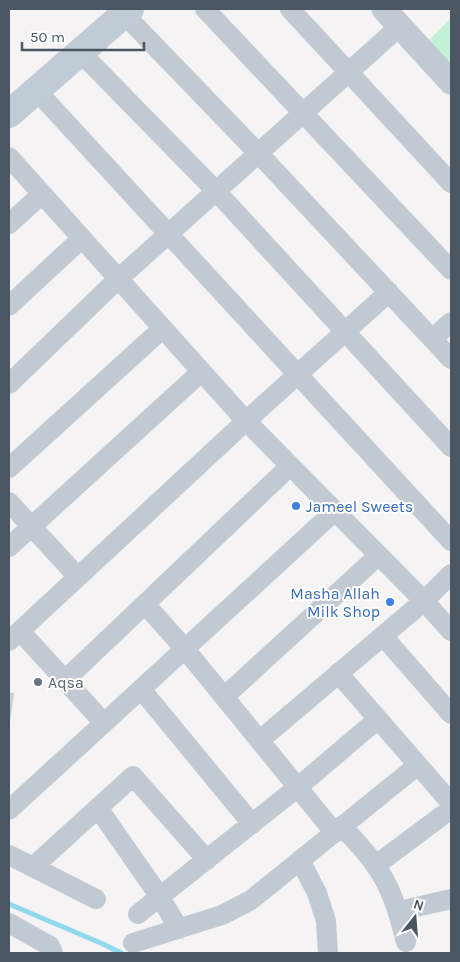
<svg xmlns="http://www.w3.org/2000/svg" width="460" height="962" viewBox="0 0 460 962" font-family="Karla,sans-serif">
  <rect width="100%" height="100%" fill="#f5f3f3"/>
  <path fill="#c3f1d5" d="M 451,18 L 451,64 L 429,40 Z"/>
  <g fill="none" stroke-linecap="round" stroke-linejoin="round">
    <path stroke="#90daee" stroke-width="5" d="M 9,904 L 103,944 L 121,953"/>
  </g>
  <path fill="#cdcfd5" d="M 9,693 L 14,693 L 10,723 L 9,723 Z"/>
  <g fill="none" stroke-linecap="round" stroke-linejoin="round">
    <path stroke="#c1cad2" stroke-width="20" d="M 205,9 L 451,270
      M 290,9 L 451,183
      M 124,14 L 258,153 L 451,359
      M 80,52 L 216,191 L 451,447
      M 36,90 L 451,541
      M 9,157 L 246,421 L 424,601 L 451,631
      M 9,224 L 42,194
      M 9,306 L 81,239
      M 432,339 L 451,322
      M 9,384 L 117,280 L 400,26
      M 9,468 L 162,329
      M 9,502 L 78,577
      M 9,547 L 201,372
      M 145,604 L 185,649 L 334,832
      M 20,631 L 104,723 L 335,511
      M 383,636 L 451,714
      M 9,641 L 246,421 L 389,292
      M 338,673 L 451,803
      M 65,680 L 290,466
      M 141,689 L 252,824
      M 224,697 L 379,555
      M 260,740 L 424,601 L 451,574
      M 98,808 L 160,897 L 179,929
      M 9,810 L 104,723
      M 342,826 C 352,838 364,849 373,862 C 391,885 399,914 406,942
      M 9,855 L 96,899
      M 300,860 L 317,893 L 326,921 L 328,953
      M 376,865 L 451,809
      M 33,867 L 133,776 L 207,860
      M 399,911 L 451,899
      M 138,914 L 298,787 L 378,719
      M 9,923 L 50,946 L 53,953
      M 133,943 L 222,915 L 251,900 L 418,765"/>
    <path stroke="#c1cad2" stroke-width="25" d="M 384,9 L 451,82"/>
    <path stroke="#c1cbd6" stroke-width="28" d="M 9,114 L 130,9"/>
  </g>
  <g fill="#3f7fe0" stroke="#fff" stroke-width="2">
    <circle cx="296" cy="506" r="5"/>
    <circle cx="390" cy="602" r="5"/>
  </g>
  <circle fill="#6b7280" stroke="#fff" stroke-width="2" cx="38" cy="682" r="5"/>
  <g text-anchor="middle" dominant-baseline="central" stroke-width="4" stroke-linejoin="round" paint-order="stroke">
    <g font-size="16" fill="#366cbe" stroke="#fff" text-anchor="start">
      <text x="306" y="506">Jameel Sweets</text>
      <text x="380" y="593" text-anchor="end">Masha Allah<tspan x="380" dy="18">Milk Shop</tspan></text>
    </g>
    <g font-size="16" fill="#5b616d" stroke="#fff" text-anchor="start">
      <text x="48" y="682">Aqsa</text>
    </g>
  </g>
  <rect width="460" height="962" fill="none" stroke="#4a5661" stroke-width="20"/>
  <g transform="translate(415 917) rotate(17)" stroke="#ffffff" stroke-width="4" paint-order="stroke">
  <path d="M0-4L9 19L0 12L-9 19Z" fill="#4a5661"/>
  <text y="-8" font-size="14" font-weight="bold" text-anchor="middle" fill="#4a5661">N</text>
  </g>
  <path d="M22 42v8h122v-8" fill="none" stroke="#4a5661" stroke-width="2.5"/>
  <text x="30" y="42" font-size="15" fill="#4a5661" stroke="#ffffff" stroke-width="4" paint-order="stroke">50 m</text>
</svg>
